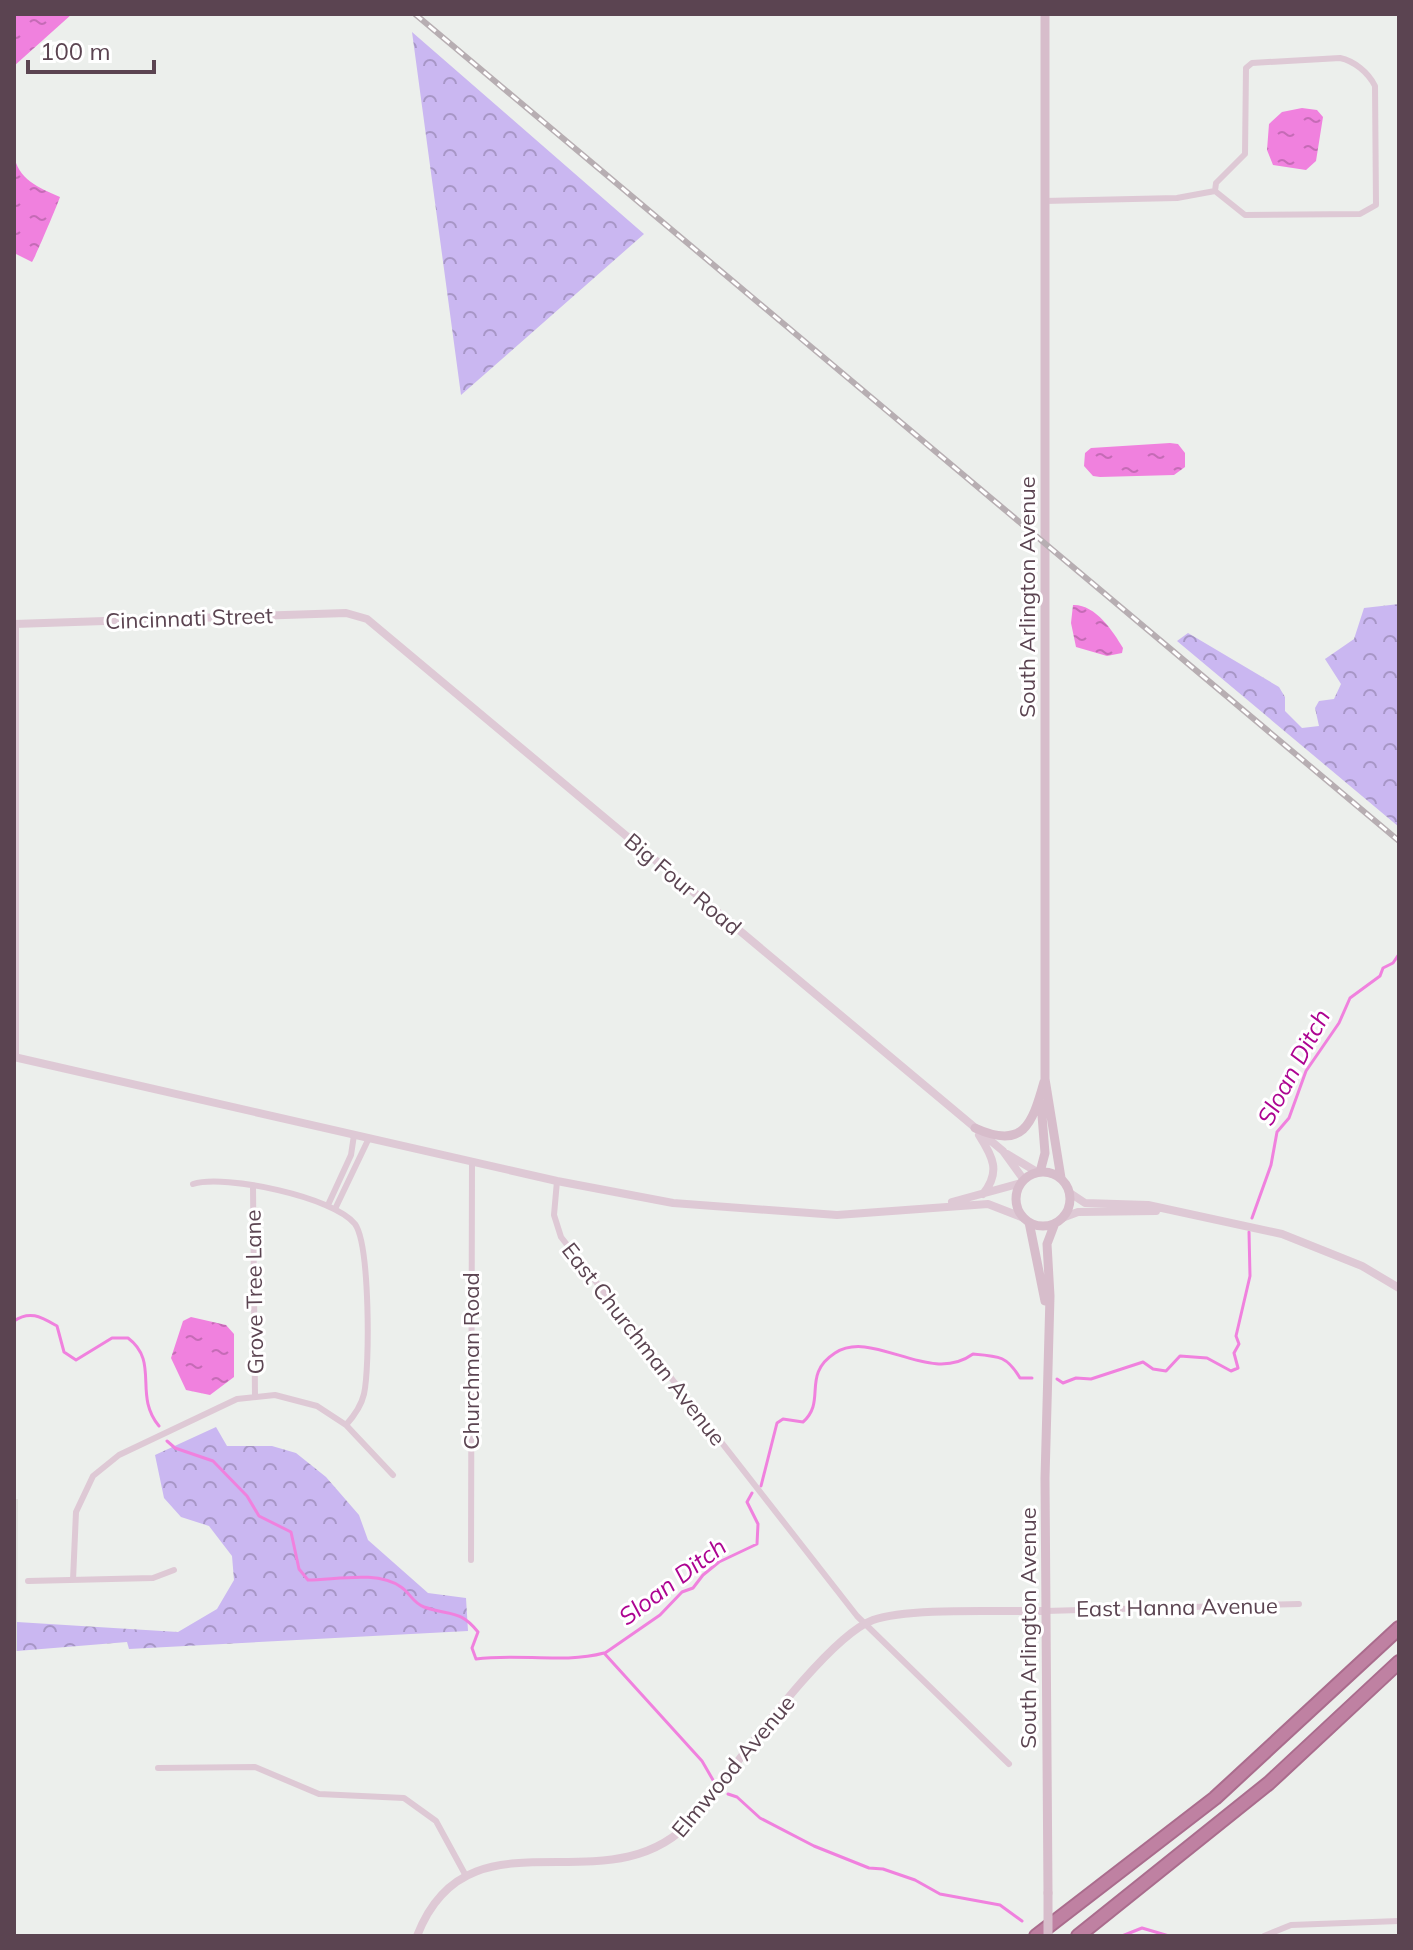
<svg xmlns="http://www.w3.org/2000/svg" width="1413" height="1950" viewBox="0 0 1413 1950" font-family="Mulish,sans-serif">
  <defs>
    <pattern id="forest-crowns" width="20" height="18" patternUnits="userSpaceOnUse" patternTransform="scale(2)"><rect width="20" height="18" fill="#cab7f1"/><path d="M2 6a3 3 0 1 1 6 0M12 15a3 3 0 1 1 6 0" fill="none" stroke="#a796c6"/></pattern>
    <pattern id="water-ripples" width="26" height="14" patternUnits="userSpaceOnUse" patternTransform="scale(2)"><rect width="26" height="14" fill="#f081de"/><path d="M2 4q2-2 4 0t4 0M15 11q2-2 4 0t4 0" fill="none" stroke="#c56bb6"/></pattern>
  </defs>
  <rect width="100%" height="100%" fill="#ecefec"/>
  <path fill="#dee0dd" d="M 14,1499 L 18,1499 L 17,1651 L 14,1651 Z"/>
  <path fill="url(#forest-crowns)" d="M 412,32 L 644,234 L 461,395 Z
    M 1399,604 L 1399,827 L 1177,641 L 1188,633 L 1279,687 L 1285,697 L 1285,711 L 1302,728 L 1319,726 L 1315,708 L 1319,701 L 1334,699 L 1341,684 L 1325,659 L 1354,639 L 1364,608 Z
    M 216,1427 L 227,1446 L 272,1446 L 296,1453 L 326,1477 L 359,1515 L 368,1540 L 428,1593 L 466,1598 L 468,1631 L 129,1649 L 127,1642 L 17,1651 L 17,1622 L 178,1632 L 217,1609 L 234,1580 L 232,1556 L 209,1526 L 181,1517 L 164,1498 L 155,1455 Z"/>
  <path fill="url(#water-ripples)" d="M 14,14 L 72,14 L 14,66 Z
    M 1302,108 L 1317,110 L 1323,117 L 1316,161 L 1306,170 L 1273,165 L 1267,150 L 1269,124 L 1282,112 Z
    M 14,154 C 17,179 39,188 60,197 C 59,201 35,258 32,262 L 14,253 Z
    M 1170,443 L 1178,444 L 1185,453 L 1185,467 L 1174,475 L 1100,477 L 1093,476 L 1084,466 L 1085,453 L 1091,448 Z
    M 1073,605 C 1095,604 1113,631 1123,648 L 1122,653 L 1107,656 L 1076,647 L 1071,623 Z
    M 191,1317 L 226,1325 L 234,1334 L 234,1377 L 210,1395 L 186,1390 L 171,1358 L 183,1321 Z"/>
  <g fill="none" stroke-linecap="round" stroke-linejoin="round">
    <path stroke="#f081de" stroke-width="3" d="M 1252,1218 L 1271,1165 L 1277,1132 L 1289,1118 L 1306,1071 L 1339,1023 L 1350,998 L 1380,976 L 1383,968 L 1393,963 L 1399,954
      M 14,1321 C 30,1310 41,1317 57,1326 L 64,1352 L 76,1360 L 112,1338 L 128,1338 C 160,1362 133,1395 159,1426
      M 1057,1379 L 1063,1383 L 1076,1378 L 1091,1379 L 1143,1362 L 1153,1369 L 1166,1371 L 1180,1356 L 1207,1358 L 1231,1371 L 1238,1368 L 1234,1353 L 1239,1344 L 1236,1336 L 1250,1276 L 1249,1232
      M 167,1441 L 175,1448 L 213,1461 L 247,1496 L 259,1516 L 291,1532 L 299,1569 L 308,1580 C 335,1580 377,1570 401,1587 C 410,1593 413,1603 424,1607 C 450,1616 460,1609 478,1632 L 472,1648 L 476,1659 C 518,1653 563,1664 604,1653 L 702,1761 L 713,1780
      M 761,1486 L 777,1423 L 783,1419 L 803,1422 C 827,1401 801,1375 835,1353 C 873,1328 929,1386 973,1354 C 999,1356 1007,1356 1020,1378 L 1032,1378
      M 605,1653 L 660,1615 L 682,1592 L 693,1588 L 703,1575 L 719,1562 L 757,1544 L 758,1524 L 747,1502 L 752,1493
      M 728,1794 L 737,1797 L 760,1818 L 814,1846 L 869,1868 L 883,1869 L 915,1880 L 940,1894 L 1000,1905 L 1022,1921
      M 1122,1936 L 1142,1928 L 1169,1936"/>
    <defs>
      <path id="motorway" d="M 1036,1936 L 1215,1798 L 1399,1628
        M 1078,1936 L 1269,1783 L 1399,1662"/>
    </defs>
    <use href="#motorway" stroke="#aa6c8d" stroke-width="16"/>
    <path stroke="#dec9d5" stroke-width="6" d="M 1044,201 L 1177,198 L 1215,191 L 1245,215 L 1360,214 L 1376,205 L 1375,86 C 1368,72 1354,61 1340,58 L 1252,63 L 1246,68 L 1245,154 L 1216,183 L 1215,191
      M 16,624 L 16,1057
      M 557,1181 L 554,1215 L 561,1237 L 857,1616 L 1009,1764
      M 193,1184 C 225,1174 334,1197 355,1224 C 370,1245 370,1367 364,1394 C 361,1407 354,1416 346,1425
      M 253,1187 L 255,1396
      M 328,1205 L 351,1155 L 354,1135
      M 335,1209 L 369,1138
      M 471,1560 L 472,1162
      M 73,1580 L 76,1512 L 93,1476 L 119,1455 L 237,1399 L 275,1395 L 317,1406 L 346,1425 L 393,1475
      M 28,1581 L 153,1578 L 174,1570
      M 1045,1611 L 1299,1604
      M 158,1768 L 255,1767 L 319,1794 L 404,1798 L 436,1821 L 466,1876
      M 1264,1936 L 1291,1925 L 1399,1921"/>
    <path stroke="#dec9d5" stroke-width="8" d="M 14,624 L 346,613 L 367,619 L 1003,1151 L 1024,1180
      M 14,1057 L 557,1181 L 673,1203 L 837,1215 L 988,1204 L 1024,1218
      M 979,1135 C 993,1157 1001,1172 983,1194
      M 1007,1154 L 1037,1172
      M 1070,1193 L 1085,1203 L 1148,1205 L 1282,1234 L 1362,1266 L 1399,1288
      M 952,1202 L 1021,1183
      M 1062,1218 L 1078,1212 L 1156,1211
      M 417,1936 C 469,1801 609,1913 693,1819 C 731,1773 824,1638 873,1620 C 909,1607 1003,1612 1045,1611"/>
    <path stroke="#d7bdcb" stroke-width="9" d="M 1045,14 L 1045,1079 L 1061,1178
      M 975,1128 C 1023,1150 1032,1125 1044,1082
      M1016 1199a27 27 0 1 1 54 0a27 27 0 1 1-54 0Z
      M 1040,1172 L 1045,1153 L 1041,1103
      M 1029,1222 L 1045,1301
      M 1048,1893 L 1045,1478 L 1050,1296 L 1047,1244 L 1055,1223"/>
    <use href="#motorway" stroke="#bf81a2" stroke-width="12"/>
    <defs>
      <path id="rail" d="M 415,14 L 1399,841"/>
    </defs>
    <use href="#rail" stroke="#b7aeb2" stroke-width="6"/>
    <use href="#rail" stroke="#fff" stroke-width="3" stroke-dasharray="9" stroke-linecap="butt"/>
    <path stroke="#d7bdcb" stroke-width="9" d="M 1048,1893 L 1048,1936"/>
  </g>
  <g text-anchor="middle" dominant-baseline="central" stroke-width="6" stroke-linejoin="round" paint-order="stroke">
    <g font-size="22" fill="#5b4451" stroke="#fff">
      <text transform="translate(1027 597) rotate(-90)">South Arlington Avenue</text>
      <text transform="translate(189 618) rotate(-2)">Cincinnati Street</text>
      <text transform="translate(683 884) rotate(40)">Big Four Road</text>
      <text transform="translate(254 1292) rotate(-91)">Grove Tree Lane</text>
      <text transform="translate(644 1344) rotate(52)">East Churchman Avenue</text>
      <text transform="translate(471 1361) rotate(-90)">Churchman Road</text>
      <text transform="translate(1177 1607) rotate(-1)">East Hanna Avenue</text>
      <text transform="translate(1028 1628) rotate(-90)">South Arlington Avenue</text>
      <text transform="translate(733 1766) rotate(-50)">Elmwood Avenue</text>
    </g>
    <g font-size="24" font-style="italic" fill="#ad0491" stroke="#fff">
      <text transform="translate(1293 1067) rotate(-62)">Sloan Ditch</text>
      <text transform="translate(672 1581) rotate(-37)">Sloan Ditch</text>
    </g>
  </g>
  <rect width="1413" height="1950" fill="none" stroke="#5b4451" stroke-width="32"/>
  <path d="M28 60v12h126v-12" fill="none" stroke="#5b4451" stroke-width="4"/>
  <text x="40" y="60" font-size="24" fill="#5b4451" stroke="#ffffff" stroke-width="6" paint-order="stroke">100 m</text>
</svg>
